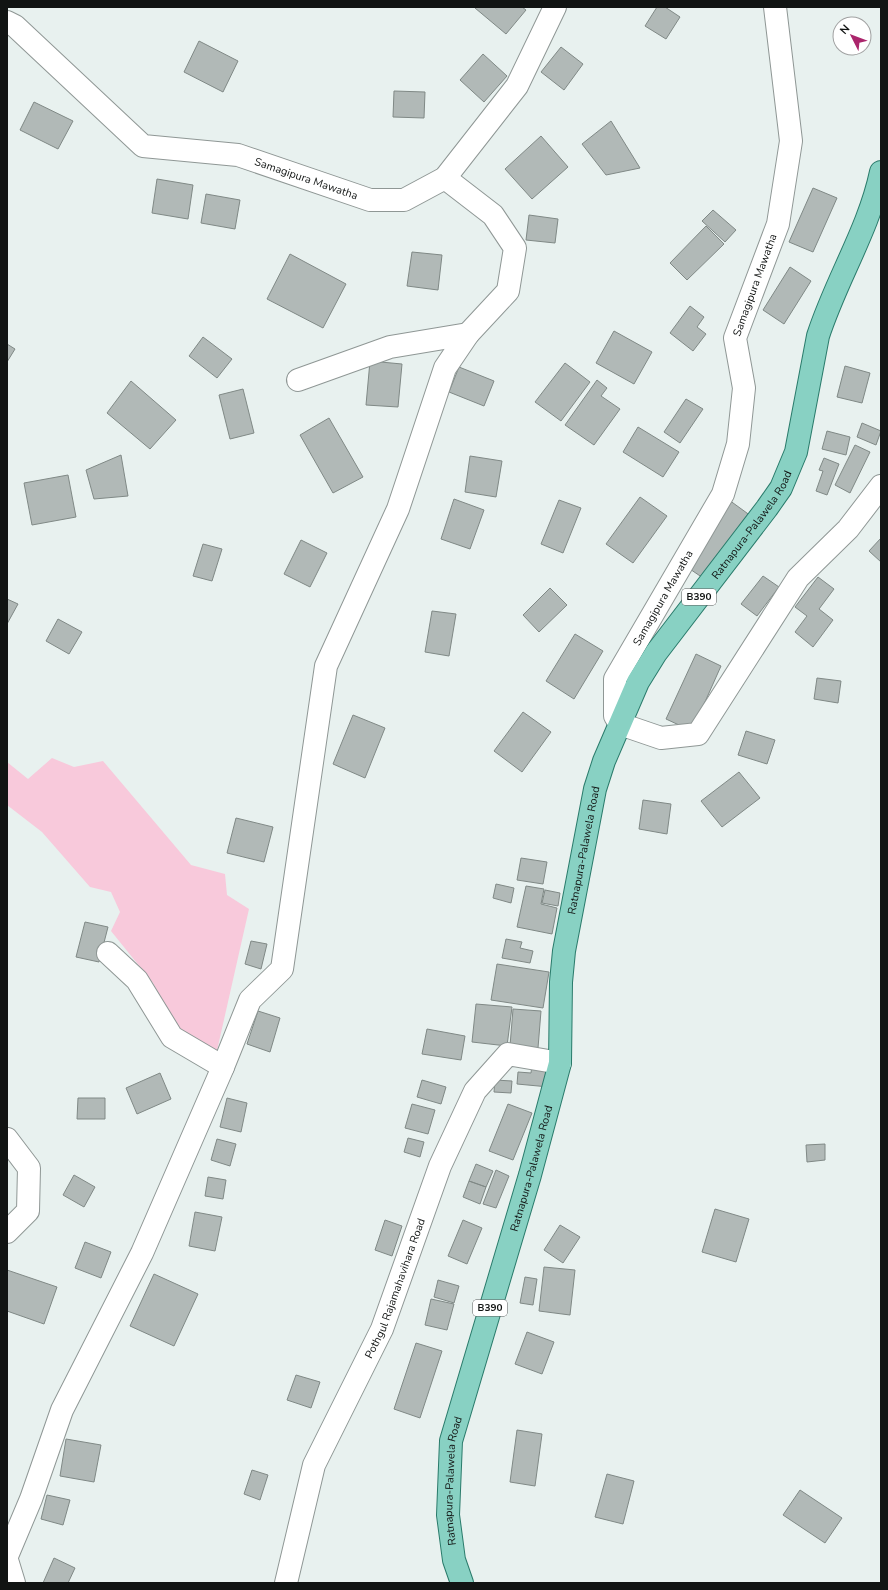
<svg xmlns="http://www.w3.org/2000/svg" width="888" height="1590" viewBox="0 0 888 1590" font-family="'Nunito Sans',sans-serif">
  <rect width="100%" height="100%" fill="#e8f1ef"/>
  <path fill="#f8c9db" d="M 52,758 L 74,767 L 103,761 L 191,865 L 225,874 L 227,895 L 249,909 L 216,1055 L 177,1031 L 153,983 L 111,931 L 120,912 L 111,892 L 90,887 L 42,832 L 7,805 L 7,762 L 28,779 Z"/>
  <path fill="#b1b9b7" stroke="#808986" d="M 476,7 L 522,7 L 526,10 L 506,34 L 475,8 Z
    M 657,7 L 665,7 L 680,17 L 666,39 L 645,26 Z
    M 199,41 L 238,61 L 223,92 L 184,72 Z
    M 561,47 L 583,64 L 564,90 L 541,72 Z
    M 483,54 L 507,76 L 484,102 L 460,80 Z
    M 394,91 L 425,92 L 424,118 L 393,117 Z
    M 34,102 L 73,121 L 58,149 L 20,130 Z
    M 611,121 L 640,168 L 606,175 L 582,144 Z
    M 541,136 L 568,167 L 532,199 L 505,169 Z
    M 157,179 L 193,185 L 188,219 L 152,213 Z
    M 813,188 L 837,198 L 813,252 L 789,242 Z
    M 206,194 L 240,200 L 235,229 L 201,223 Z
    M 713,210 L 736,230 L 725,242 L 702,221 Z
    M 529,215 L 558,219 L 555,243 L 526,240 Z
    M 706,226 L 724,244 L 687,280 L 670,263 Z
    M 412,252 L 442,255 L 438,290 L 407,286 Z
    M 290,254 L 346,284 L 323,328 L 267,299 Z
    M 790,267 L 811,281 L 784,324 L 763,310 Z
    M 690,306 L 704,317 L 697,327 L 706,334 L 693,351 L 670,333 Z
    M 614,331 L 652,352 L 634,384 L 596,363 Z
    M 203,337 L 232,359 L 217,378 L 189,356 Z
    M 7,344 L 15,349 L 7,362 Z
    M 370,361 L 402,364 L 398,407 L 366,405 Z
    M 565,363 L 590,382 L 561,421 L 535,402 Z
    M 845,366 L 870,373 L 862,403 L 837,397 Z
    M 459,367 L 494,381 L 484,406 L 449,392 Z
    M 597,380 L 607,388 L 601,396 L 620,409 L 594,445 L 565,425 Z
    M 131,381 L 176,420 L 150,449 L 107,413 Z
    M 243,389 L 254,433 L 230,439 L 219,395 Z
    M 686,399 L 703,409 L 680,443 L 664,432 Z
    M 329,418 L 363,477 L 333,493 L 300,435 Z
    M 862,423 L 881,431 L 876,445 L 857,437 Z
    M 638,427 L 679,452 L 663,477 L 623,452 Z
    M 827,431 L 850,437 L 846,455 L 822,449 Z
    M 855,445 L 870,452 L 850,493 L 835,485 Z
    M 121,455 L 128,496 L 94,499 L 86,470 Z
    M 470,456 L 502,461 L 496,497 L 465,492 Z
    M 824,458 L 839,464 L 827,495 L 816,491 L 823,471 L 819,470 Z
    M 68,475 L 76,517 L 32,525 L 24,483 Z
    M 640,497 L 667,516 L 633,563 L 606,544 Z
    M 454,499 L 484,510 L 470,549 L 441,539 Z
    M 559,500 L 581,508 L 563,553 L 541,544 Z
    M 729,500 L 751,516 L 706,580 L 684,565 Z
    M 881,538 L 881,562 L 869,551 Z
    M 301,540 L 327,553 L 310,587 L 284,574 Z
    M 203,544 L 222,549 L 212,581 L 193,576 Z
    M 763,576 L 779,587 L 757,616 L 741,604 Z
    M 818,577 L 834,589 L 819,609 L 833,620 L 813,647 L 795,632 L 807,616 L 795,607 Z
    M 550,588 L 567,605 L 539,632 L 523,615 Z
    M 7,599 L 18,604 L 7,624 Z
    M 432,611 L 456,614 L 449,656 L 425,652 Z
    M 58,619 L 82,632 L 69,654 L 46,641 Z
    M 575,634 L 603,651 L 574,699 L 546,681 Z
    M 696,654 L 721,666 L 692,731 L 666,719 Z
    M 817,678 L 841,681 L 838,703 L 814,699 Z
    M 523,712 L 551,732 L 522,772 L 494,751 Z
    M 353,715 L 385,728 L 365,778 L 333,764 Z
    M 746,731 L 775,740 L 767,764 L 738,755 Z
    M 739,772 L 760,798 L 722,827 L 701,801 Z
    M 643,800 L 671,804 L 667,834 L 639,829 Z
    M 236,818 L 273,827 L 264,862 L 227,853 Z
    M 521,858 L 547,862 L 543,884 L 517,880 Z
    M 496,884 L 514,888 L 511,903 L 493,898 Z
    M 526,886 L 544,889 L 541,904 L 557,908 L 552,934 L 517,927 Z
    M 545,890 L 560,893 L 558,906 L 542,903 Z
    M 85,922 L 108,927 L 99,962 L 76,957 Z
    M 506,939 L 522,942 L 520,948 L 533,951 L 530,963 L 502,958 Z
    M 251,941 L 267,944 L 261,969 L 245,964 Z
    M 497,964 L 549,972 L 543,1008 L 491,1000 Z
    M 476,1004 L 512,1007 L 507,1046 L 472,1042 Z
    M 513,1009 L 541,1011 L 538,1048 L 510,1046 Z
    M 258,1011 L 280,1018 L 270,1052 L 247,1044 Z
    M 427,1029 L 465,1036 L 461,1060 L 422,1054 Z
    M 532,1065 L 551,1067 L 549,1087 L 517,1084 L 518,1072 L 531,1073 Z
    M 160,1073 L 171,1099 L 137,1114 L 126,1088 Z
    M 422,1080 L 446,1087 L 441,1104 L 417,1097 Z
    M 495,1080 L 512,1081 L 511,1093 L 494,1092 Z
    M 78,1098 L 105,1098 L 105,1119 L 77,1119 Z
    M 227,1098 L 247,1103 L 241,1132 L 220,1127 Z
    M 412,1104 L 435,1110 L 428,1134 L 405,1128 Z
    M 508,1104 L 532,1113 L 513,1160 L 489,1151 Z
    M 408,1138 L 424,1142 L 420,1157 L 404,1152 Z
    M 217,1139 L 236,1144 L 230,1166 L 211,1160 Z
    M 825,1144 L 825,1160 L 807,1162 L 806,1145 Z
    M 476,1164 L 493,1171 L 486,1187 L 469,1181 Z
    M 496,1170 L 509,1176 L 496,1208 L 483,1204 Z
    M 74,1175 L 95,1187 L 84,1207 L 63,1195 Z
    M 208,1177 L 226,1180 L 223,1199 L 205,1196 Z
    M 469,1181 L 486,1187 L 480,1204 L 463,1197 Z
    M 715,1209 L 749,1219 L 736,1262 L 702,1252 Z
    M 195,1212 L 222,1217 L 215,1251 L 189,1246 Z
    M 385,1220 L 402,1226 L 392,1256 L 375,1250 Z
    M 463,1220 L 482,1228 L 467,1264 L 448,1256 Z
    M 560,1225 L 580,1237 L 563,1263 L 544,1250 Z
    M 85,1242 L 111,1252 L 101,1278 L 75,1268 Z
    M 544,1267 L 575,1270 L 570,1315 L 539,1311 Z
    M 7,1270 L 57,1287 L 44,1324 L 7,1311 Z
    M 154,1274 L 198,1294 L 174,1346 L 130,1326 Z
    M 525,1277 L 537,1279 L 533,1305 L 520,1303 Z
    M 438,1280 L 459,1286 L 454,1303 L 434,1297 Z
    M 431,1299 L 454,1304 L 447,1330 L 425,1325 Z
    M 527,1332 L 554,1342 L 542,1374 L 515,1364 Z
    M 416,1343 L 442,1351 L 420,1418 L 394,1409 Z
    M 296,1375 L 320,1382 L 311,1408 L 287,1400 Z
    M 517,1430 L 542,1434 L 535,1486 L 510,1482 Z
    M 66,1439 L 101,1445 L 94,1482 L 60,1476 Z
    M 252,1470 L 268,1475 L 260,1500 L 244,1494 Z
    M 607,1474 L 634,1481 L 623,1524 L 595,1517 Z
    M 800,1490 L 842,1518 L 825,1543 L 783,1515 Z
    M 47,1495 L 70,1500 L 63,1525 L 41,1519 Z
    M 54,1558 L 75,1568 L 68,1583 L 43,1583 Z"/>
  <g fill="none" stroke-linecap="round" stroke-linejoin="round">
    <defs>
      <g id="minor">
        <path d="M 775,7 L 791,141 L 778,224 L 735,338 L 744,388 L 738,444 L 723,494 L 615,679 L 615,716 L 620,724 L 661,738 L 698,734 L 798,578 L 848,529 L 881,486"/>
        <path id="s1" d="M 7,22 L 15,26 L 143,146 L 238,155 L 370,200 L 404,200 L 445,178 L 517,86 L 555,7"/>
        <path d="M 298,380 L 390,347 L 468,334"/>
        <path d="M 108,953 L 137,980 L 172,1037 L 223,1067"/>
        <path d="M 7,1139 L 29,1168 L 28,1211 L 7,1232"/>
        <path d="M 7,1556 L 31,1499 L 62,1410 L 142,1253 L 223,1067 L 250,1000 L 282,969 L 326,666 L 398,509 L 445,368 L 468,334 L 508,291 L 515,248 L 493,215 L 445,178"/>
        <path d="M 7,1560 L 14,1583"/>
        <path id="s2" d="M 286,1583 L 314,1465 L 382,1329 L 440,1166 L 475,1091 L 508,1054 L 560,1063"/>
      </g>
      <g id="major">
        <path id="s3" d="M 462,1583 L 454,1560 L 448,1515 L 451,1441 L 530,1175 L 560,1063 L 561,982 L 564,951 L 595,789 L 604,761 L 638,682 L 656,653 L 767,508 L 781,488 L 796,452 L 818,336 C 836,280 869,229 881,172"/>
      </g>
    </defs>
    <use href="#minor" stroke="#8f9795" stroke-width="24"/>
    <use href="#major" stroke="#2a7b6b" stroke-width="24"/>
    <use href="#minor" stroke="#fff" stroke-width="22"/>
    <use href="#major" stroke="#88d1c3" stroke-width="22"/>
  </g>
  <g text-anchor="middle" dominant-baseline="central" stroke-width="3.5" stroke-linejoin="round" paint-order="stroke">
    <g fill="#fff" stroke="#585a5a" stroke-width="1">
      <rect x="682" y="589" width="34" height="16" rx="3"/>
      <rect x="473" y="1300" width="34" height="16" rx="3"/>
    </g>
    <g font-size="10" font-weight="bold" fill="#111413">
      <text x="699" y="597">B390</text>
      <text x="490" y="1308">B390</text>
    </g>
    <g font-size="11" fill="#111413" stroke="#fff">
      <text stroke="none"><textPath href="#s1" startOffset="352">Samagipura Mawatha</textPath></text>
      <text transform="translate(755 285) rotate(-70)">Samagipura Mawatha</text>
      <text stroke="none"><textPath href="#s3" startOffset="1124">Ratnapura-Palawela Road</textPath></text>
      <text transform="translate(663 598) rotate(-60)">Samagipura Mawatha</text>
      <text stroke="none"><textPath href="#s3" startOffset="752">Ratnapura-Palawela Road</textPath></text>
      <text stroke="none"><textPath href="#s3" startOffset="428">Ratnapura-Palawela Road</textPath></text>
      <text stroke="none"><textPath href="#s2" startOffset="316">Pothgul Rajamahavihara Road</textPath></text>
      <text stroke="none"><textPath href="#s3" startOffset="104">Ratnapura-Palawela Road</textPath></text>
    </g>
  </g>
  <rect width="888" height="1590" fill="none" stroke="#111413" stroke-width="16"/>
  <g transform="translate(852 36) rotate(312)"><circle r="19" fill="#ffffff" stroke="#a0a1a1"/>
  <path d="M0-3L7 15L0 10L-7 15Z" fill="#ab256c"/>
  <text y="-6" font-size="11" font-weight="bold" text-anchor="middle" fill="#111413">N</text>
  </g>
</svg>
